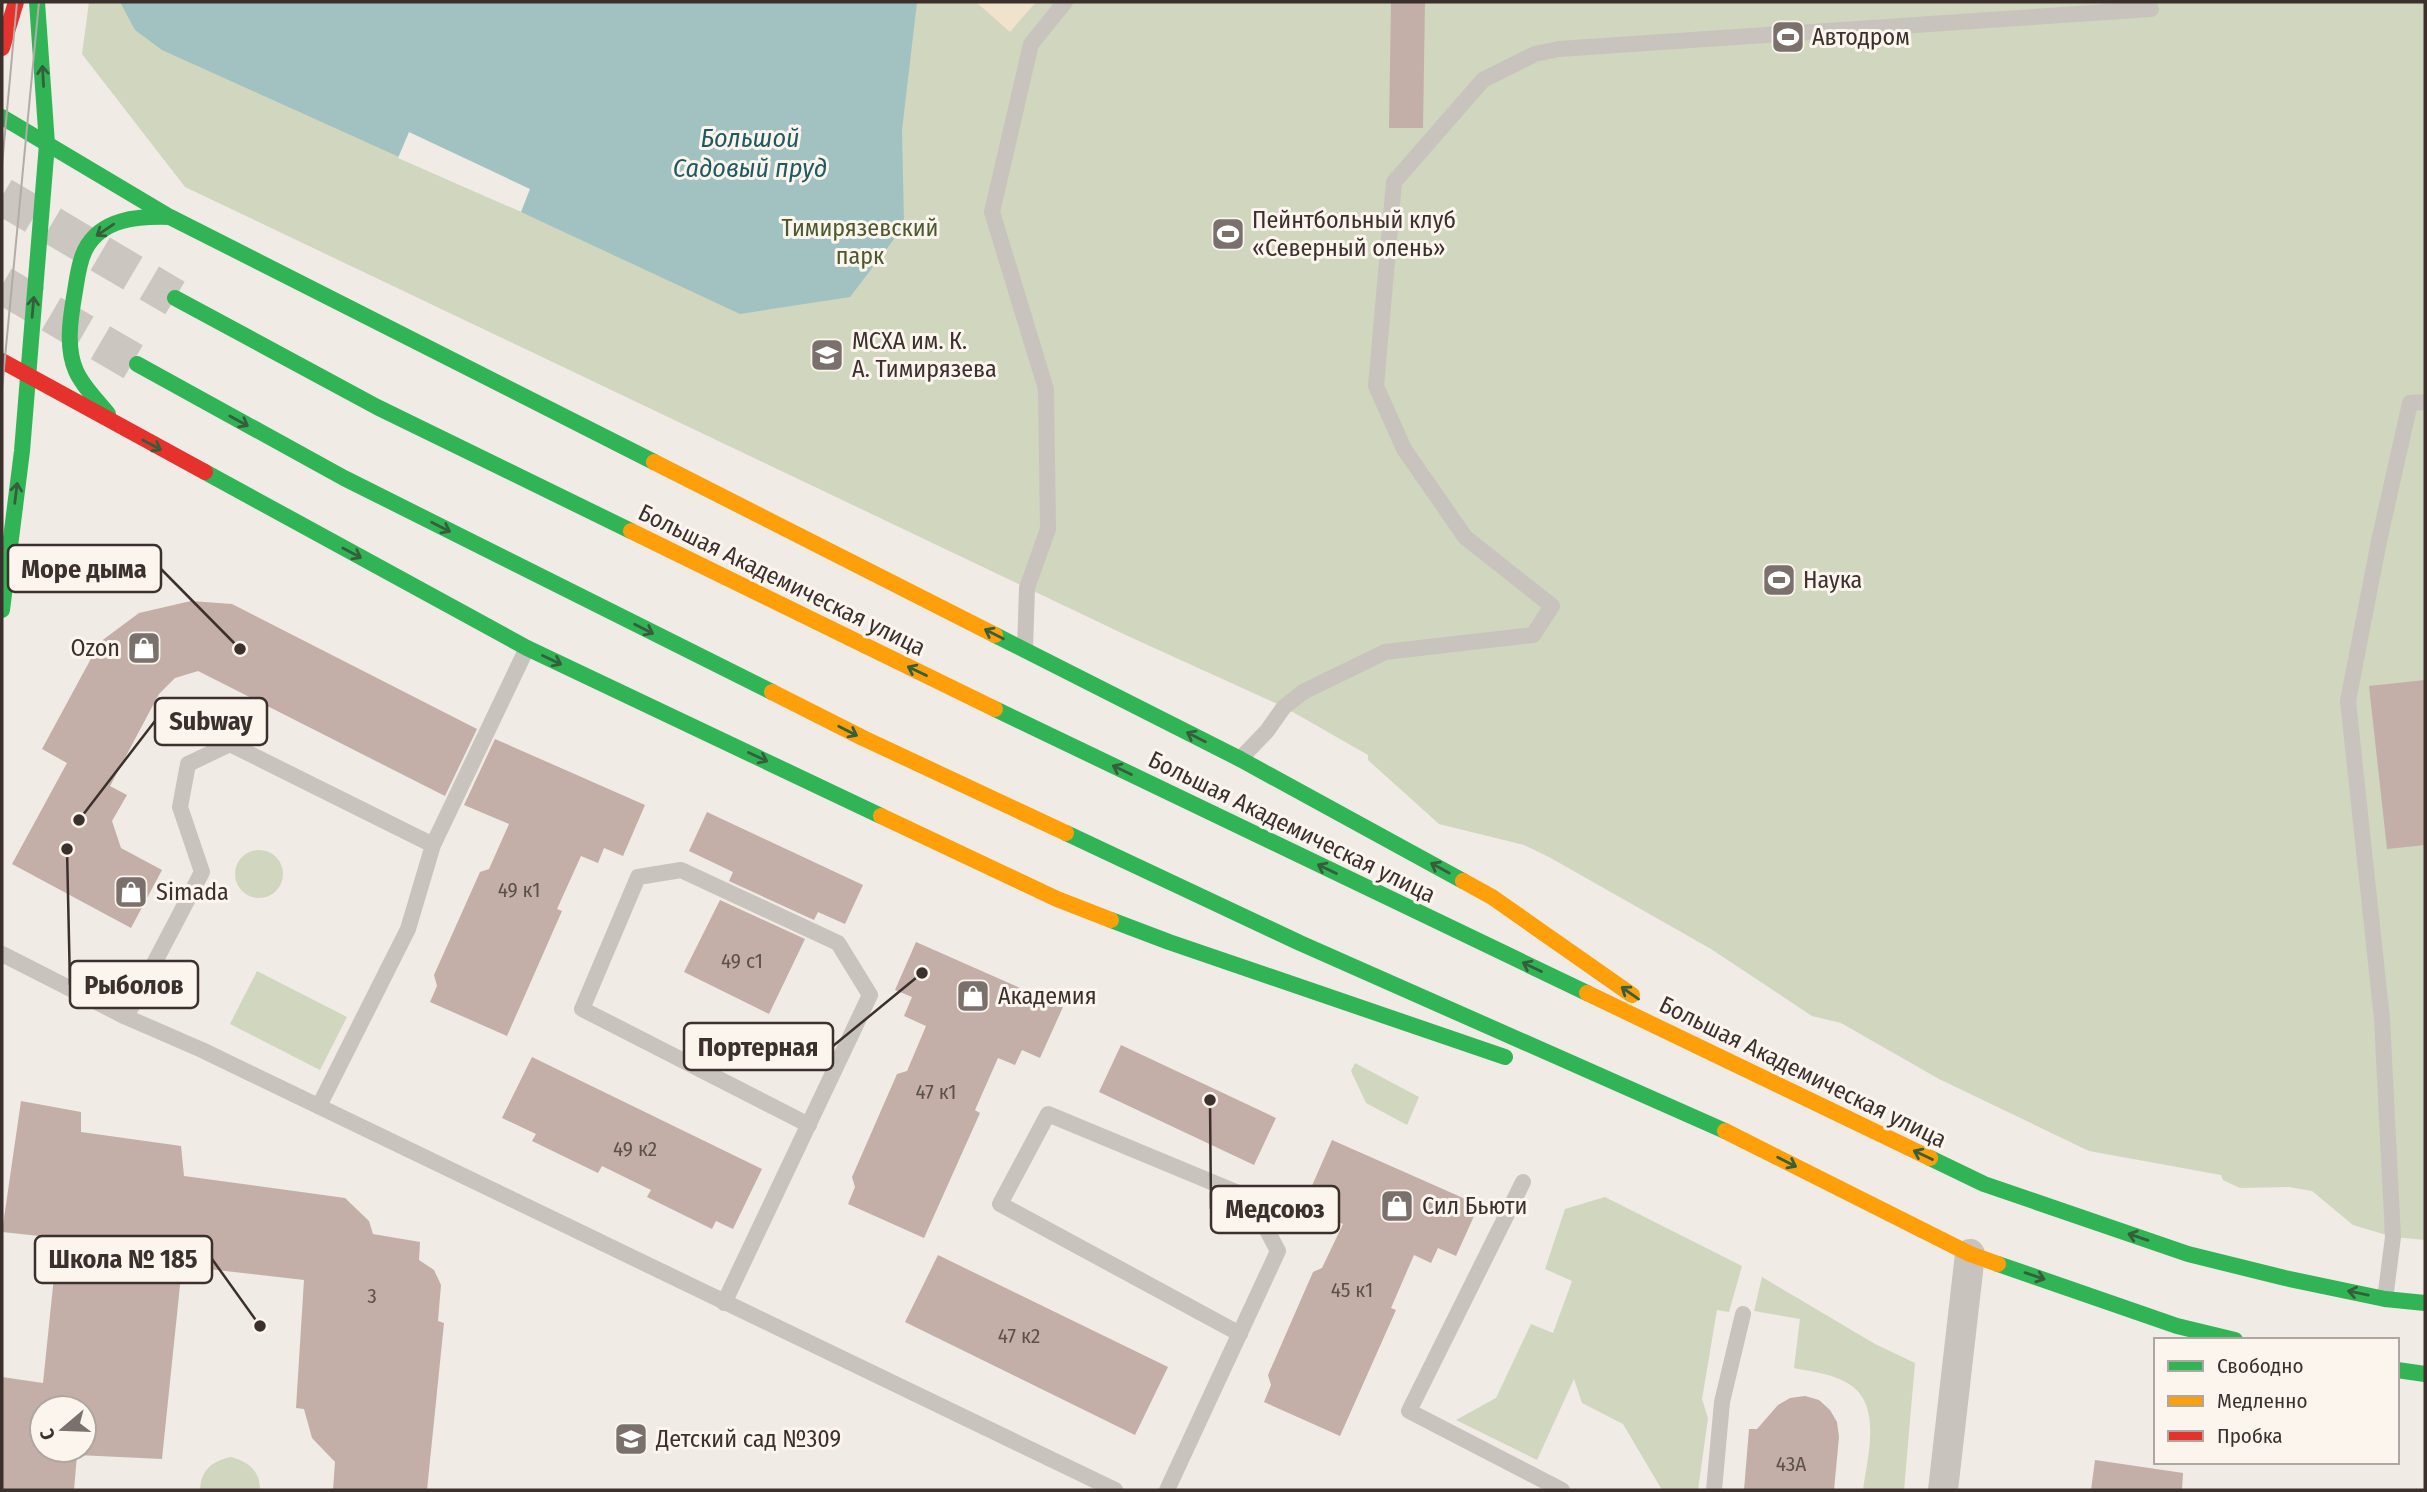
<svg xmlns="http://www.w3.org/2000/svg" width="2427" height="1492" viewBox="0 0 2427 1492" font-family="'Fira Sans Condensed',sans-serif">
  <rect width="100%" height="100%" fill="#f0ebe5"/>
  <path fill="#d1d6bf" d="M 89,2 L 2425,2 L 2425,1240 L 2393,1237 L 2353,1225 L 2312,1191 L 2289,1187 L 2240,1188 L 2223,1180 L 2221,1175 L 2089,1151 L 1939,1079 L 1841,1023 L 1812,1016 L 1711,949 L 1549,857 L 1524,845 L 1439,824 L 1368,760 L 1368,755 L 1284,707 L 1130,637 L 185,187 L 82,54 Z
    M235 874a24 24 0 1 1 48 0a24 24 0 1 1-48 0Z
    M 257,971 L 347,1017 L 320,1070 L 230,1024 Z
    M 1355,1063 L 1419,1097 L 1407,1125 L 1366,1103 L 1351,1071 Z
    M 1605,1197 L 1742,1266 L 1729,1312 L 1717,1310 L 1702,1399 L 1708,1418 L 1698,1490 L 1662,1490 L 1623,1424 L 1582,1403 L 1574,1379 L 1537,1460 L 1456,1420 L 1496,1398 L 1531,1324 L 1553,1333 L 1572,1281 L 1545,1269 L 1565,1209 Z
    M 1762,1277 L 1875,1344 L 1915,1363 L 1904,1490 L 1863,1490 C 1867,1459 1882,1408 1852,1386 C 1836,1374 1813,1372 1794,1368 L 1800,1319 L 1754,1311 Z
    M 231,1457 C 249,1462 260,1471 260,1490 L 200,1490 C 201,1470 212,1461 231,1457 Z"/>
  <path fill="#efe3cc" d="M 976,2 L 1036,2 L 1010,32 Z"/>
  <path fill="#a1c2c1" d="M 120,2 L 917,2 L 902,130 L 904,226 L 850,297 L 740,314 L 521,212 L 162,50 L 135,30 Z"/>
  <path fill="#f0ebe5" d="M 409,132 L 530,189 L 521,212 L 398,158 Z"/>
  <path fill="#c3afa7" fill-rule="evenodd" d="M 1391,2 L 1425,2 L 1423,128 L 1389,128 Z
    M 191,601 L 232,604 L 477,729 L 445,796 L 198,671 L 175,678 L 159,694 L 110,786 L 127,795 L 112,821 L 121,848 L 162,870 L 131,928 L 12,864 L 67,763 L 42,749 L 100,642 L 139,613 Z
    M 2425,680 L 2425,845 L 2387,849 L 2369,686 Z
    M 495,739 L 645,805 L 623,856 L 604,848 L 598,863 L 581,856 L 557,909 L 562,911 L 507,1036 L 430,1002 L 437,986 L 434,975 L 480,872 L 489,869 L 509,824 L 464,805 Z
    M 707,812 L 863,885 L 845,924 L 818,912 L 814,920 L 729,881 L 733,872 L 689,851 Z
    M 720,900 L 805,939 L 769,1014 L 684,972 Z
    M 916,942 L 1063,1007 L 1040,1058 L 1022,1050 L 1015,1065 L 998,1058 L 975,1110 L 980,1113 L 924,1238 L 848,1204 L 855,1187 L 852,1177 L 897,1074 L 907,1071 L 926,1026 L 904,1016 L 912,997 L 895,990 Z
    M 1121,1045 L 1276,1118 L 1254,1165 L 1099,1092 Z
    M 532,1057 L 762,1169 L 733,1229 L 716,1221 L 712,1229 L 647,1197 L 651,1190 L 602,1166 L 598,1173 L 532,1141 L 536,1134 L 502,1118 Z
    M 21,1101 L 81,1112 L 81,1132 L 181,1146 L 184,1176 L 345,1198 L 369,1221 L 373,1234 L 420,1242 L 419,1260 L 434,1270 L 441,1285 L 438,1321 L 444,1323 L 427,1490 L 333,1490 L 335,1462 L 312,1438 L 304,1409 L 296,1408 L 304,1280 L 182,1266 L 162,1459 L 77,1455 L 74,1490 L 2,1490 L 2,1377 L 43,1383 L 58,1238 L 2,1232 ZM 42,1408 L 84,1408 L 84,1450 L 42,1450 Z
    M 1332,1140 L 1479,1205 L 1456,1256 L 1438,1248 L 1431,1263 L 1414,1255 L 1391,1308 L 1396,1310 L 1340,1436 L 1264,1402 L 1271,1385 L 1268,1375 L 1313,1272 L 1322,1268 L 1343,1224 L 1320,1214 L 1328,1195 L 1311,1188 Z
    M 938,1255 L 1168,1367 L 1135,1435 L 905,1322 Z
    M 1805,1396 L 1819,1400 L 1830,1410 L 1837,1422 L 1839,1437 L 1834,1490 L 1744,1490 L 1749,1429 L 1757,1429 L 1778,1405 L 1790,1398 Z
    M 2095,1460 L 2183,1473 L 2182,1490 L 2091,1490 Z"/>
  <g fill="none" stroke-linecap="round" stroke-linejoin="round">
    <path stroke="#ccc6c0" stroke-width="38" stroke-dasharray="38 19" stroke-linecap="butt" d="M 2,196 L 175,298
      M 2,285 L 137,364"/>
    <path stroke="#c9c3be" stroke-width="16" d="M 1025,649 L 1027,588 L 1048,529 L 1046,389 L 992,212 L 1031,44 L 1065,2
      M 1240,759 L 1267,731 L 1284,707 L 1303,692 L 1385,652 L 1533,635 L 1552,606 L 1465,537 L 1404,449 L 1376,386 L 1394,182 L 1483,80 L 1535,54 L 1559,49 L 2151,9
      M 2,954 L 126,1017 L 202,1050 L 1115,1490
      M 126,1017 L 202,872 L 180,807 L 188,764 L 230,744 L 433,845
      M 319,1106 L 408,929 L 433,845 L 527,648
      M 1523,1182 L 1409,1411 L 1562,1490
      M 2385,1299 L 2393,1237 L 2382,1019 L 2348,701 L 2379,541 L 2410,403 L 2425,402
      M 724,1303 L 870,995 L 838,943 L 681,870 L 638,877 L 582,1009 L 809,1125
      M 1167,1490 L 1278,1251 L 1250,1198 L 1048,1114 L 1000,1204 L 1240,1334
      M 1714,1490 L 1722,1402 L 1743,1314"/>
    <path stroke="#c9c3be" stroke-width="30" d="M 1943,1490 L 1970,1254"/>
    <path stroke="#30b455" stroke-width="16" d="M 2,117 L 170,217 L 654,462
      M 175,298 L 377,407 L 631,531
      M 137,364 L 344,478 L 772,692
      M 108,414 C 97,400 83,387 76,371 C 66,348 70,321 74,297 C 77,281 78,264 85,250 C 101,218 139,216 170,217
      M 205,472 L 527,648 L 881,816
      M 2,610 L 22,451 L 47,144 L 37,2
      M 995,635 L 1240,759 L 1463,881
      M 995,709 L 1587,993
      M 1066,833 L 1300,943 L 1725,1131
      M 1111,920 L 1169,942 L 1505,1057
      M 1930,1158 L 1984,1184 L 2188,1254 L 2285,1278 L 2385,1299 L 2425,1303
      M 1998,1264 L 2177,1326 L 2235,1340
      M 2397,1370 L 2425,1374"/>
    <path stroke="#ff9f0a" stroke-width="16" d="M 654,462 L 995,635
      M 631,531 L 995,709
      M 772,692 L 863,738 L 1066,833
      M 881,816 L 1057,899 L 1111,920
      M 1463,881 L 1492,897 L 1632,995
      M 1587,993 L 1930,1158
      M 1725,1131 L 1970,1254 L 1998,1264"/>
    <path stroke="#e5322d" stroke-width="16" d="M 2,48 L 16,2
      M 2,361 L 205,472"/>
    <path stroke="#b1aca8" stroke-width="2" d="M 2,165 L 17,2
      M 2,389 L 39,2"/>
  </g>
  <defs><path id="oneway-shaft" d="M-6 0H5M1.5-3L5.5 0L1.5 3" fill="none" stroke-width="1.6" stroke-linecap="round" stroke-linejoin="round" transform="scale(1.75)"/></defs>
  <g stroke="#375e3a">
    <use href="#oneway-shaft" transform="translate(43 76) rotate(-93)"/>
    <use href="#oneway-shaft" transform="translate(105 230) rotate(146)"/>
    <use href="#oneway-shaft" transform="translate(33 307) rotate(-85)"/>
    <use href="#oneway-shaft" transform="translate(239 421) rotate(29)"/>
    <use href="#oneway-shaft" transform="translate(152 445) rotate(28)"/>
    <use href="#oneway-shaft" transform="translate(16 493) rotate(-83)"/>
    <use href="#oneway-shaft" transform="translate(441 527) rotate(27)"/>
    <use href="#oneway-shaft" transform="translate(352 553) rotate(28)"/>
    <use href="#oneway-shaft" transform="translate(644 629) rotate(27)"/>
    <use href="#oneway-shaft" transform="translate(994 634) rotate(-153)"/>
    <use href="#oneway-shaft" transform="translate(552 660) rotate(25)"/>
    <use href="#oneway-shaft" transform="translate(917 671) rotate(-154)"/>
    <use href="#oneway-shaft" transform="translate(848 731) rotate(27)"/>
    <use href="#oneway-shaft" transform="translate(1196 737) rotate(-153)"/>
    <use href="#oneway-shaft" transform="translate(758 757) rotate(25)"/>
    <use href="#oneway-shaft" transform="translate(1122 770) rotate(-154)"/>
    <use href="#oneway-shaft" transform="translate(1440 868) rotate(-151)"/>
    <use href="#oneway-shaft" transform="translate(1327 869) rotate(-154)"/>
    <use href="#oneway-shaft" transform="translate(1532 967) rotate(-154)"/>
    <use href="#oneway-shaft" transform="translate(1630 993) rotate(-145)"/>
    <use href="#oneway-shaft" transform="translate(1923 1155) rotate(-155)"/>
    <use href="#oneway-shaft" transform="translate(1787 1162) rotate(27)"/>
    <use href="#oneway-shaft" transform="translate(2138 1237) rotate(-161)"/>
    <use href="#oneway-shaft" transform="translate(2035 1276) rotate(19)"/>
    <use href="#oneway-shaft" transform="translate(2358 1293) rotate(-168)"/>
  </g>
  <defs>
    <symbol id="stadium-square" viewBox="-11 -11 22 22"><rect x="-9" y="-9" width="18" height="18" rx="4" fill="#7a716c" stroke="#fbf5ee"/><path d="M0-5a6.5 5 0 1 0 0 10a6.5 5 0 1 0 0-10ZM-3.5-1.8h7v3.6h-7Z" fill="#fff"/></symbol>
    <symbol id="university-square" viewBox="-11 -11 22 22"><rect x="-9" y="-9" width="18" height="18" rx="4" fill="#7a716c" stroke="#fbf5ee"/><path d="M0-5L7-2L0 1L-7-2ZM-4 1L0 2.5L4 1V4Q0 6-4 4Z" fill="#fff"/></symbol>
    <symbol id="shop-square" viewBox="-11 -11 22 22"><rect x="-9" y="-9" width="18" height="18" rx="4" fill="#7a716c" stroke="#fbf5ee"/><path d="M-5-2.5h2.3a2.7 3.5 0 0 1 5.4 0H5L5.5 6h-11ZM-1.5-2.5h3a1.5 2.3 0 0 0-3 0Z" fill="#fff"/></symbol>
    <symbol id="school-square" viewBox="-11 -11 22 22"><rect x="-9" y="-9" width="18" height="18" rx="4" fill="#7a716c" stroke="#fbf5ee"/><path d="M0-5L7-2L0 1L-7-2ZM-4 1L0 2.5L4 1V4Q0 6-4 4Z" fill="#fff"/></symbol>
  </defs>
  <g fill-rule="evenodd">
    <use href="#stadium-square" x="1769" y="18" width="38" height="38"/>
    <use href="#stadium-square" x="1209" y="215" width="38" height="38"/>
    <use href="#university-square" x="808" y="336" width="38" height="38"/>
    <use href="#stadium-square" x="1760" y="561" width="38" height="38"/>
    <use href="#shop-square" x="125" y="629" width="38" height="38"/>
    <use href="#shop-square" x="112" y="873" width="38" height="38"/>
    <use href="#shop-square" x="954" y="977" width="38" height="38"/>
    <use href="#shop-square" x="1378" y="1187" width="38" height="38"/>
    <use href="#school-square" x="612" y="1420" width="38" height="38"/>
  </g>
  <g text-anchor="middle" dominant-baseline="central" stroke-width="6" stroke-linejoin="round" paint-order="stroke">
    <g font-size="21" fill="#5d504a">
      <text x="519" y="890">49 к1</text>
      <text x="742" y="961">49 с1</text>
      <text x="936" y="1092">47 к1</text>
      <text x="635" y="1149">49 к2</text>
      <text x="1352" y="1290">45 к1</text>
      <text x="372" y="1296">3</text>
      <text x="1019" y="1336">47 к2</text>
      <text x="1791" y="1464">43А</text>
    </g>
    <g font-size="24" fill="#3b302b" stroke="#fbf5ee" text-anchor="start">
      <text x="1812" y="37">Автодром</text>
      <text x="1252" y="220">Пейнтбольный клуб<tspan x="1252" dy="28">«Северный олень»</tspan></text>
      <text x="852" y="341">МСХА им. К.<tspan x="852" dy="28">А. Тимирязева</tspan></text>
      <text x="1803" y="580">Наука</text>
      <text x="120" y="648" text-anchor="end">Ozon</text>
      <text x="156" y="892">Simada</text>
      <text x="998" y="996">Академия</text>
      <text x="1422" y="1206">Сил Бьюти</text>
      <text x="656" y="1439">Детский сад №309</text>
    </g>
    <g font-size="24" fill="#4a5a2e" stroke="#fbf5ee">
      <text x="860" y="228">Тимирязевский<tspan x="860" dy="28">парк</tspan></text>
    </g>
    <g font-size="24" fill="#3b302b" stroke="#fbf5ee">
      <text transform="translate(782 580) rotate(26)">Большая Академическая улица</text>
      <text transform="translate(1292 827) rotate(26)">Большая Академическая улица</text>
      <text transform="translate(1803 1072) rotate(26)">Большая Академическая улица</text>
    </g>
    <g font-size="26" font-style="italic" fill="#1f5a5e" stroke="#fbf5ee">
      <text x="750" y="138">Большой<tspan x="750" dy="30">Садовый пруд</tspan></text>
    </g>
  </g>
  <path fill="none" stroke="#3b302b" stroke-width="2.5" d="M240 649L161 569M79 820L155 721M67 849L70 985M922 973L833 1046M1210 1100L1211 1209M260 1326L212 1259"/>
  <g fill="#3b302b" stroke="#fbf5ee" stroke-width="2.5">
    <circle cx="240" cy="649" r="7"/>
    <circle cx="79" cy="820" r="7"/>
    <circle cx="67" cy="849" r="7"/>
    <circle cx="922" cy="973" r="7"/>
    <circle cx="1210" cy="1100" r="7"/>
    <circle cx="260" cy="1326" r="7"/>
  </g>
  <g fill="#fbf5ee" stroke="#3b302b" stroke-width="2.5">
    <rect x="8" y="545" width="153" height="47" rx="7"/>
    <rect x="155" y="698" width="112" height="47" rx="7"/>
    <rect x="70" y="961" width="128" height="47" rx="7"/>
    <rect x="684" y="1023" width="149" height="47" rx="7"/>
    <rect x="1211" y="1186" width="128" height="47" rx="7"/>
    <rect x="35" y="1236" width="177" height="47" rx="7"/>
  </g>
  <g font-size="26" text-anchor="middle" font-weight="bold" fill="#3b302b">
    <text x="84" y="578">Море дыма</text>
    <text x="211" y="730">Subway</text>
    <text x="134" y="994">Рыболов</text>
    <text x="758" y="1056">Портерная</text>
    <text x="1275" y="1218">Медсоюз</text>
    <text x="123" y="1268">Школа № 185</text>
  </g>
  <rect width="2427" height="1492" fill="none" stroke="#3b302b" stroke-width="7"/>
  <rect x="2154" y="1338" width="245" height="126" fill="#fbf5ee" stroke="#aea6a0" stroke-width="2"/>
  <rect x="2168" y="1361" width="35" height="10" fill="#30b455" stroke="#aea6a0" stroke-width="2"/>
  <text x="2217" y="1373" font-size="21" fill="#3b302b">Свободно</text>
  <rect x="2168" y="1396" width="35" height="10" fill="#ff9f0a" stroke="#aea6a0" stroke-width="2"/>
  <text x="2217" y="1408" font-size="21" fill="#3b302b">Медленно</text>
  <rect x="2168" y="1431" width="35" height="10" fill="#e5322d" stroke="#aea6a0" stroke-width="2"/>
  <text x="2217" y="1443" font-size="21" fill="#3b302b">Пробка</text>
  <g transform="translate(63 1429) rotate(251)"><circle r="33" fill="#fbf5ee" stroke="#aea6a0" stroke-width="2"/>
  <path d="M0-5L12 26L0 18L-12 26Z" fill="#7a716c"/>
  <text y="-10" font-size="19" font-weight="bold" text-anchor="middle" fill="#3b302b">С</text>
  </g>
</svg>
